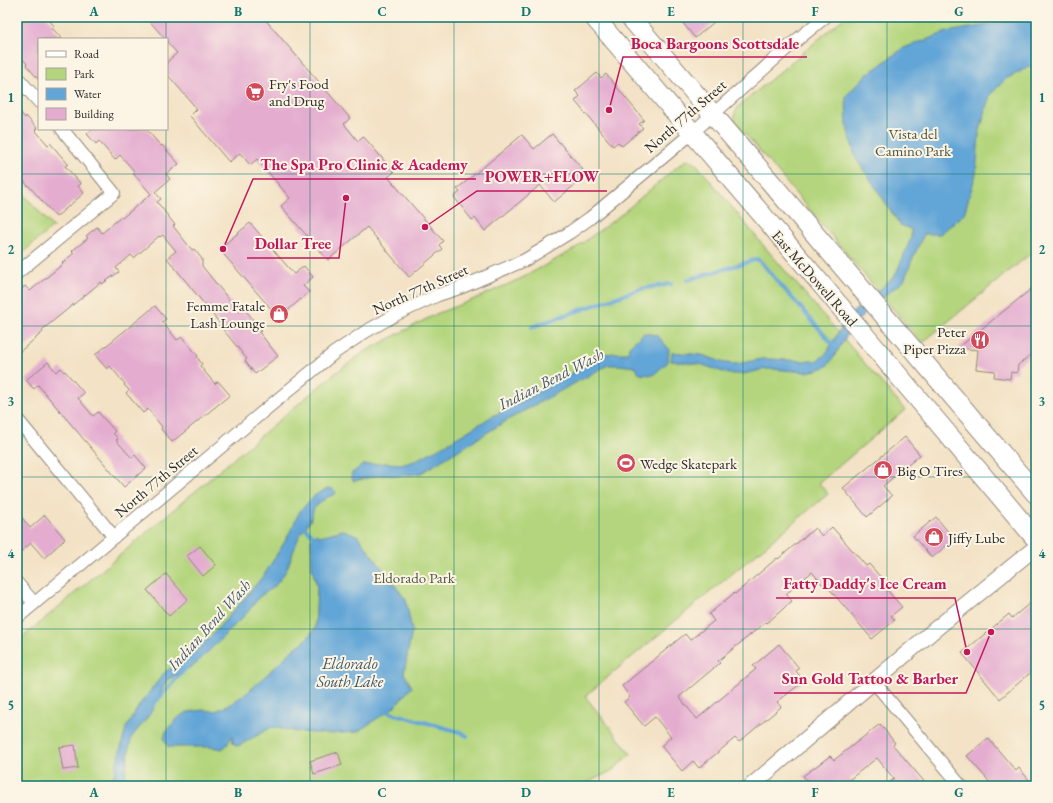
<svg xmlns="http://www.w3.org/2000/svg" width="1053" height="803" viewBox="0 0 1053 803" font-family="'EB Garamond',serif">
  <rect width="100%" height="100%" fill="#fcf5e5"/>
  <filter id="ink" filterUnits="userSpaceOnUse"><feTurbulence type="fractalNoise" baseFrequency=".025" numOctaves="2"/><feDisplacementMap in="SourceGraphic" scale="8" xChannelSelector="R" yChannelSelector="G"/><feConvolveMatrix kernelMatrix="1 2 1 2 8 2 1 2 1" color-interpolation-filters="sRGB"/></filter>
  <filter id="wash" filterUnits="userSpaceOnUse"><feTurbulence type="fractalNoise" baseFrequency=".012" numOctaves="4" result="noise"/><feDisplacementMap in="SourceGraphic" scale="16" xChannelSelector="R" yChannelSelector="G"/><feGaussianBlur stdDeviation="0.9" result="paint"/><feColorMatrix in="noise" values="0 0 0 0 0 0 0 0 0 0 0 0 0 0 0 0 0 1.4 0 .05"/><feComposite in="paint" operator="in"/></filter>
  <g filter="url(#wash)">
    <rect width="100%" height="100%" fill="#f3e2c5"/>
    <path fill="#b4d57d" stroke="#708054" d="M 845,17 L 1036,17 L 1036,249 L 922,343 L 736,123 C 734,117 734,113 738,107 Z
      M 686,160 L 694,161 L 763,245 L 905,410 L 819,483 L 828,494 L 585,696 L 631,754 L 613,770 L 581,786 L 17,786 L 17,642 L 329,378 L 364,352 L 436,314 L 477,298 L 522,278 L 573,250 L 618,217 L 679,165 Z
      M 17,187 L 53,227 L 17,257 Z"/>
    <path fill="#62a5d7" stroke="#466881" d="M 1029,17 L 1036,17 L 1036,63 L 1006,79 L 990,95 L 979,134 L 976,174 L 964,214 L 940,234 L 924,234 L 912,260 L 904,281 L 889,292 L 853,325 L 834,357 L 827,366 L 817,370 L 807,372 L 771,369 L 765,369 L 744,374 L 729,374 L 700,364 L 671,361 L 672,352 L 702,355 L 725,363 L 736,364 L 762,359 L 769,359 L 807,361 L 816,361 L 825,355 L 829,349 L 847,317 L 895,276 L 911,238 L 911,229 L 900,225 L 876,188 L 856,159 L 847,127 L 846,96 L 866,75 L 904,48 L 947,32 L 1010,21 Z
      M 644,333 L 657,335 L 669,349 L 668,362 L 653,375 L 640,374 L 635,367 L 619,365 L 608,365 L 511,418 L 421,473 L 402,476 L 381,475 L 354,481 L 351,478 L 352,473 L 363,465 L 385,463 L 405,464 L 414,461 L 443,446 L 491,417 L 554,383 L 604,354 L 615,353 L 628,353 L 629,346 Z
      M 328,488 L 333,489 L 336,492 L 335,494 L 326,498 L 314,508 L 310,521 L 300,534 L 286,571 L 275,586 L 259,597 L 248,612 L 196,664 L 167,680 L 150,714 L 131,738 L 123,786 L 111,786 L 126,728 L 140,704 L 165,672 L 178,663 L 190,657 L 212,635 L 247,595 L 264,575 L 287,538 L 300,511 L 315,495 Z
      M 343,530 L 357,535 L 406,600 L 412,631 L 404,673 L 412,687 L 393,708 L 357,732 L 330,734 L 298,732 L 272,727 L 240,745 L 236,746 L 233,743 L 232,736 L 227,745 L 222,749 L 211,747 L 168,747 L 164,739 L 166,731 L 173,723 L 179,717 L 188,712 L 202,710 L 216,711 L 232,703 L 248,692 L 295,648 L 306,640 L 315,628 L 317,587 L 312,568 L 311,539 L 316,534 L 320,536 Z"/>
    <g fill="none" stroke-linecap="round" stroke-linejoin="round">
      <path stroke="#62a5d7" stroke-width="4" d="M 687,280 L 758,259 L 835,347
        M 532,327 L 640,289 L 671,284
        M 302,525 L 314,536
        M 153,705 L 186,668
        M 388,712 L 460,732 L 467,736"/>
    </g>
    <g id="blocks">
      <path fill="#e4add0" d="M 17,17 L 47,17 L 54,26 L 52,28 L 62,39 L 39,39 L 39,80 L 26,65 L 27,64 L 17,52 Z
        M 146,17 L 263,17 L 350,118 L 344,124 L 358,141 L 363,136 L 394,172 L 388,177 L 443,241 L 439,245 L 442,249 L 409,277 L 367,227 L 328,260 L 281,206 L 290,198 L 257,159 L 250,165 L 240,153 L 229,162 L 190,116 L 197,109 L 167,74 L 167,62 L 177,53 L 167,42 L 167,39 L 165,39 Z
        M 678,17 L 720,17 L 695,38 Z
        M 597,73 L 601,78 L 606,74 L 644,120 L 639,124 L 643,128 L 622,146 L 618,142 L 613,146 L 575,101 L 580,96 L 575,91 Z
        M 17,108 L 25,118 L 26,116 L 37,128 L 35,130 L 48,145 L 50,143 L 68,164 L 65,166 L 81,184 L 78,186 L 84,193 L 56,217 L 29,186 L 28,186 L 17,173 Z
        M 93,129 L 146,129 L 161,146 L 162,145 L 179,164 L 166,174 L 170,179 L 155,192 L 161,199 L 157,202 L 175,225 L 173,226 L 192,250 L 194,249 L 202,259 L 202,266 L 239,312 L 244,308 L 262,331 L 259,332 L 278,356 L 255,374 L 245,361 L 247,359 L 221,327 L 222,326 L 167,258 L 176,251 L 163,235 L 160,237 L 159,236 L 134,258 L 131,255 L 116,268 L 119,272 L 102,284 L 101,282 L 42,330 L 43,332 L 17,354 L 17,293 L 25,286 L 30,291 L 63,264 L 62,263 L 74,253 L 72,251 L 88,238 L 86,236 L 97,227 L 102,233 L 121,217 L 122,218 L 151,194 L 133,173 L 135,172 L 120,155 L 115,160 L 99,141 L 96,144 L 87,134 Z
        M 552,134 L 583,170 L 578,174 L 582,179 L 554,202 L 540,185 L 485,231 L 475,218 L 472,220 L 454,197 L 460,192 L 457,189 L 522,135 L 534,149 Z
        M 250,223 L 294,274 L 304,266 L 313,277 L 303,286 L 309,292 L 279,318 L 219,249 Z
        M 1036,285 L 1036,351 L 1018,365 L 1017,373 L 1011,372 L 1010,379 L 994,377 L 995,371 L 976,369 L 978,350 L 958,348 Z
        M 155,306 L 166,319 L 162,322 L 177,340 L 182,337 L 198,356 L 197,357 L 202,364 L 200,366 L 215,384 L 218,381 L 230,395 L 172,442 L 161,429 L 162,427 L 148,409 L 143,413 L 126,393 L 129,390 L 124,385 L 125,384 L 110,366 L 107,369 L 95,355 Z
        M 48,362 L 56,372 L 61,368 L 64,372 L 65,371 L 84,393 L 78,398 L 93,416 L 98,412 L 115,431 L 113,433 L 118,439 L 116,440 L 131,457 L 132,458 L 135,455 L 146,468 L 124,487 L 38,385 L 34,389 L 26,380 Z
        M 905,437 L 920,455 L 883,486 L 892,496 L 867,517 L 843,488 Z
        M 17,511 L 30,528 L 45,515 L 65,539 L 44,558 L 31,543 L 17,555 Z
        M 936,517 L 954,539 L 932,558 L 913,536 Z
        M 832,527 L 866,566 L 869,564 L 883,580 L 880,582 L 902,607 L 891,616 L 895,620 L 872,639 L 826,585 L 824,586 L 812,572 L 786,594 L 792,601 L 767,623 L 766,622 L 718,661 L 720,663 L 679,697 L 697,719 L 756,669 L 753,666 L 779,644 L 799,668 L 796,671 L 804,681 L 777,702 L 781,707 L 739,742 L 735,738 L 699,768 L 693,761 L 682,771 L 661,746 L 671,737 L 655,717 L 644,726 L 624,702 L 630,697 L 622,686 L 685,634 L 690,640 L 714,621 L 709,614 L 734,593 L 735,594 L 777,558 L 778,559 L 815,528 L 822,536 Z
        M 200,546 L 216,565 L 203,576 L 187,556 Z
        M 166,574 L 188,599 L 169,616 L 147,590 Z
        M 1036,598 L 1036,668 L 1000,699 L 962,653 L 1009,614 L 1012,618 Z
        M 880,724 L 895,743 L 893,745 L 928,786 L 885,786 L 894,779 L 877,758 L 850,779 L 856,786 L 811,786 L 803,776 L 830,756 L 834,760 Z
        M 988,738 L 1016,771 L 1019,768 L 1034,786 L 993,786 L 967,756 Z
        M 75,745 L 78,768 L 63,770 L 59,747 Z
        M 338,752 L 342,765 L 314,774 L 310,761 Z"/>
    </g>
  </g>
  <g filter="url(#ink)">
    <use href="#blocks" fill-opacity="0" stroke="#8f8678" stroke-width="1"/>
    <g fill="none" stroke-linecap="round" stroke-linejoin="round">
      <defs>
        <path id="minor" d="M 17,77 L 39,102
          M 17,273 L 114,193 L 62,129
          M 17,419 L 114,537
          M 17,583 L 34,603
          M 17,618 L 265,410 L 334,353 L 365,332 L 397,314 L 438,295 L 462,287 L 525,260 L 569,233 L 590,218 L 692,133 L 786,49 L 825,17
          M 874,682 L 961,786"/>
        <path id="tertiary" d="M 751,786 L 933,631 L 1036,547"/>
        <path id="primary" d="M 594,17 L 861,331 L 1036,539
          M 630,17 L 1036,494"/>
      </defs>
      <use href="#minor" stroke="#8f8678" stroke-width="14"/>
      <use href="#tertiary" stroke="#8f8678" stroke-width="17"/>
      <use href="#primary" stroke="#8f8678" stroke-width="21"/>
      <use href="#minor" stroke="#fff" stroke-width="12"/>
      <use href="#tertiary" stroke="#fff" stroke-width="15"/>
      <use href="#primary" stroke="#fff" stroke-width="19"/>
    </g>
  </g>
  <path fill="none" stroke="#0f766e" stroke-width="1" stroke-opacity="0.55" d="M 166,17 L 166,39M 310,17 L 310,786M 454,17 L 454,786M 599,17 L 599,786M 743,17 L 743,786M 887,17 L 887,786M 166,129 L 166,786M 17,174 L 1036,174M 17,326 L 1036,326M 17,477 L 1036,477M 17,629 L 1036,629"/>
  <defs>
    <symbol id="supermarket-disc" viewBox="-11 -11 22 22"><circle r="9.5" fill="#d1495b" stroke="#fcf5e5"/><path d="M-6-5.5h2.5l.6 2H6L4.5 2H-2.5L-4.4-4H-6ZM-1.5 3.2a1.3 1.3 0 1 0 .1 0ZM3 3.2a1.3 1.3 0 1 0 .1 0Z" fill="#fff"/></symbol>
    <symbol id="shop-disc" viewBox="-11 -11 22 22"><circle r="9.5" fill="#d1495b" stroke="#fcf5e5"/><path d="M-5-2.5h2.3a2.7 3.5 0 0 1 5.4 0H5L5.5 6h-11ZM-1.5-2.5h3a1.5 2.3 0 0 0-3 0Z" fill="#fff"/></symbol>
    <symbol id="restaurant-disc" viewBox="-11 -11 22 22"><circle r="9.5" fill="#d1495b" stroke="#fcf5e5"/><path d="M-5-6h1v4h1v-4h1v4h1v-4h1v5L-1.5 .5V6h-2V.5L-5-1ZM5-6V6H3V1.5H1.5Q1.5-4 5-6Z" fill="#fff"/></symbol>
    <symbol id="stadium-disc" viewBox="-11 -11 22 22"><circle r="9.5" fill="#d1495b" stroke="#fcf5e5"/><path d="M0-5a6.5 5 0 1 0 0 10a6.5 5 0 1 0 0-10ZM-3.5-1.8h7v3.6h-7Z" fill="#fff"/></symbol>
  </defs>
  <g fill-rule="evenodd">
    <use href="#supermarket-disc" x="244" y="81" width="22" height="22"/>
    <use href="#shop-disc" x="268" y="303" width="22" height="22"/>
    <use href="#restaurant-disc" x="969" y="329" width="22" height="22"/>
    <use href="#stadium-disc" x="615" y="452" width="22" height="22"/>
    <use href="#shop-disc" x="872" y="459" width="22" height="22"/>
    <use href="#shop-disc" x="923" y="526" width="22" height="22"/>
  </g>
  <g text-anchor="middle" dominant-baseline="central" stroke-width="4" stroke-linejoin="round" paint-order="stroke">
    <g font-size="15" fill="#2b2b2b" stroke="#fcf5e5" text-anchor="start">
      <text x="269" y="83">Fry's Food<tspan x="269" dy="17">and Drug</tspan></text>
      <text x="265" y="305" text-anchor="end">Femme Fatale<tspan x="265" dy="17">Lash Lounge</tspan></text>
      <text x="966" y="331" text-anchor="end">Peter<tspan x="966" dy="17">Piper Pizza</tspan></text>
      <text x="640" y="463">Wedge Skatepark</text>
      <text x="897" y="470">Big O Tires</text>
      <text x="948" y="537">Jiffy Lube</text>
    </g>
    <g font-size="15" fill="#2b2b2b" stroke="#fcf5e5">
      <text transform="translate(685 116) rotate(-41)">North 77th Street</text>
      <text transform="translate(815 278) rotate(49)">East McDowell Road</text>
      <text transform="translate(420 289) rotate(-24)">North 77th Street</text>
      <text transform="translate(156 481) rotate(-40)">North 77th Street</text>
    </g>
    <g font-size="15" fill="#4d5640" stroke="#fcf5e5">
      <text x="913" y="133">Vista del<tspan x="913" dy="17">Camino Park</tspan></text>
      <text x="414" y="577">Eldorado Park</text>
    </g>
    <g font-size="16" font-style="italic" fill="#3e5667" stroke="#fcf5e5">
      <text transform="translate(551 379) rotate(-27)">Indian Bend Wash</text>
      <text transform="translate(209 625) rotate(-48)">Indian Bend Wash</text>
      <text x="350" y="663">Eldorado<tspan x="350" dy="18">South Lake</tspan></text>
    </g>
  </g>
  <path fill="none" stroke="#c2185b" stroke-width="1.5" d="M609 110L623 57H807M223 249L253 179H476M425 227L477 191H607M346 198L339 258H247M967 652L955 598H776M991 632L966 693H774"/>
  <g fill="#c2185b" stroke="#fcf5e5" stroke-width="1.5">
    <circle cx="609" cy="110" r="4"/>
    <circle cx="223" cy="249" r="4"/>
    <circle cx="425" cy="227" r="4"/>
    <circle cx="346" cy="198" r="4"/>
    <circle cx="967" cy="652" r="4"/>
    <circle cx="991" cy="632" r="4"/>
  </g>
  <g font-size="16" text-anchor="middle" font-weight="bold" fill="#c2185b" stroke="#fcf5e5" stroke-width="4" stroke-linejoin="round" paint-order="stroke">
    <text x="715" y="49">Boca Bargoons Scottsdale</text>
    <text x="364" y="170">The Spa Pro Clinic &amp; Academy</text>
    <text x="542" y="182">POWER+FLOW</text>
    <text x="293" y="249">Dollar Tree</text>
    <text x="865" y="589">Fatty Daddy's Ice Cream</text>
    <text x="870" y="684">Sun Gold Tattoo &amp; Barber</text>
  </g>
  <rect width="1053" height="803" fill="none" stroke="#fcf5e5" stroke-width="44"/>
  <rect x="38" y="38" width="130" height="92" fill="#fcf5e5" stroke="#a8a49b"/>
  <rect x="46" y="51" width="20" height="6" fill="#ffffff" stroke="#a8a49b"/>
  <text x="74" y="58" font-size="12" fill="#2b2b2b">Road</text>
  <rect x="46" y="68" width="20" height="12" fill="#b4d57d" stroke="#a8a49b"/>
  <text x="74" y="78" font-size="12" fill="#2b2b2b">Park</text>
  <rect x="46" y="88" width="20" height="12" fill="#62a5d7" stroke="#a8a49b"/>
  <text x="74" y="98" font-size="12" fill="#2b2b2b">Water</text>
  <rect x="46" y="108" width="20" height="12" fill="#e4add0" stroke="#a8a49b"/>
  <text x="74" y="118" font-size="12" fill="#2b2b2b">Building</text>
  <rect x="22" y="22" width="1009" height="759" fill="none" stroke="#0f766e" stroke-width="1.5"/>
  <g font-size="13" text-anchor="middle" font-weight="bold" fill="#0f766e">
    <text x="94" y="16">A</text>
    <text x="238" y="16">B</text>
    <text x="382" y="16">C</text>
    <text x="526" y="16">D</text>
    <text x="671" y="16">E</text>
    <text x="815" y="16">F</text>
    <text x="959" y="16">G</text>
    <text x="11" y="102">1</text>
    <text x="1042" y="102">1</text>
    <text x="11" y="254">2</text>
    <text x="1042" y="254">2</text>
    <text x="11" y="406">3</text>
    <text x="1042" y="406">3</text>
    <text x="11" y="558">4</text>
    <text x="1042" y="558">4</text>
    <text x="11" y="710">5</text>
    <text x="1042" y="710">5</text>
    <text x="94" y="797">A</text>
    <text x="238" y="797">B</text>
    <text x="382" y="797">C</text>
    <text x="526" y="797">D</text>
    <text x="671" y="797">E</text>
    <text x="815" y="797">F</text>
    <text x="959" y="797">G</text>
  </g>
</svg>
